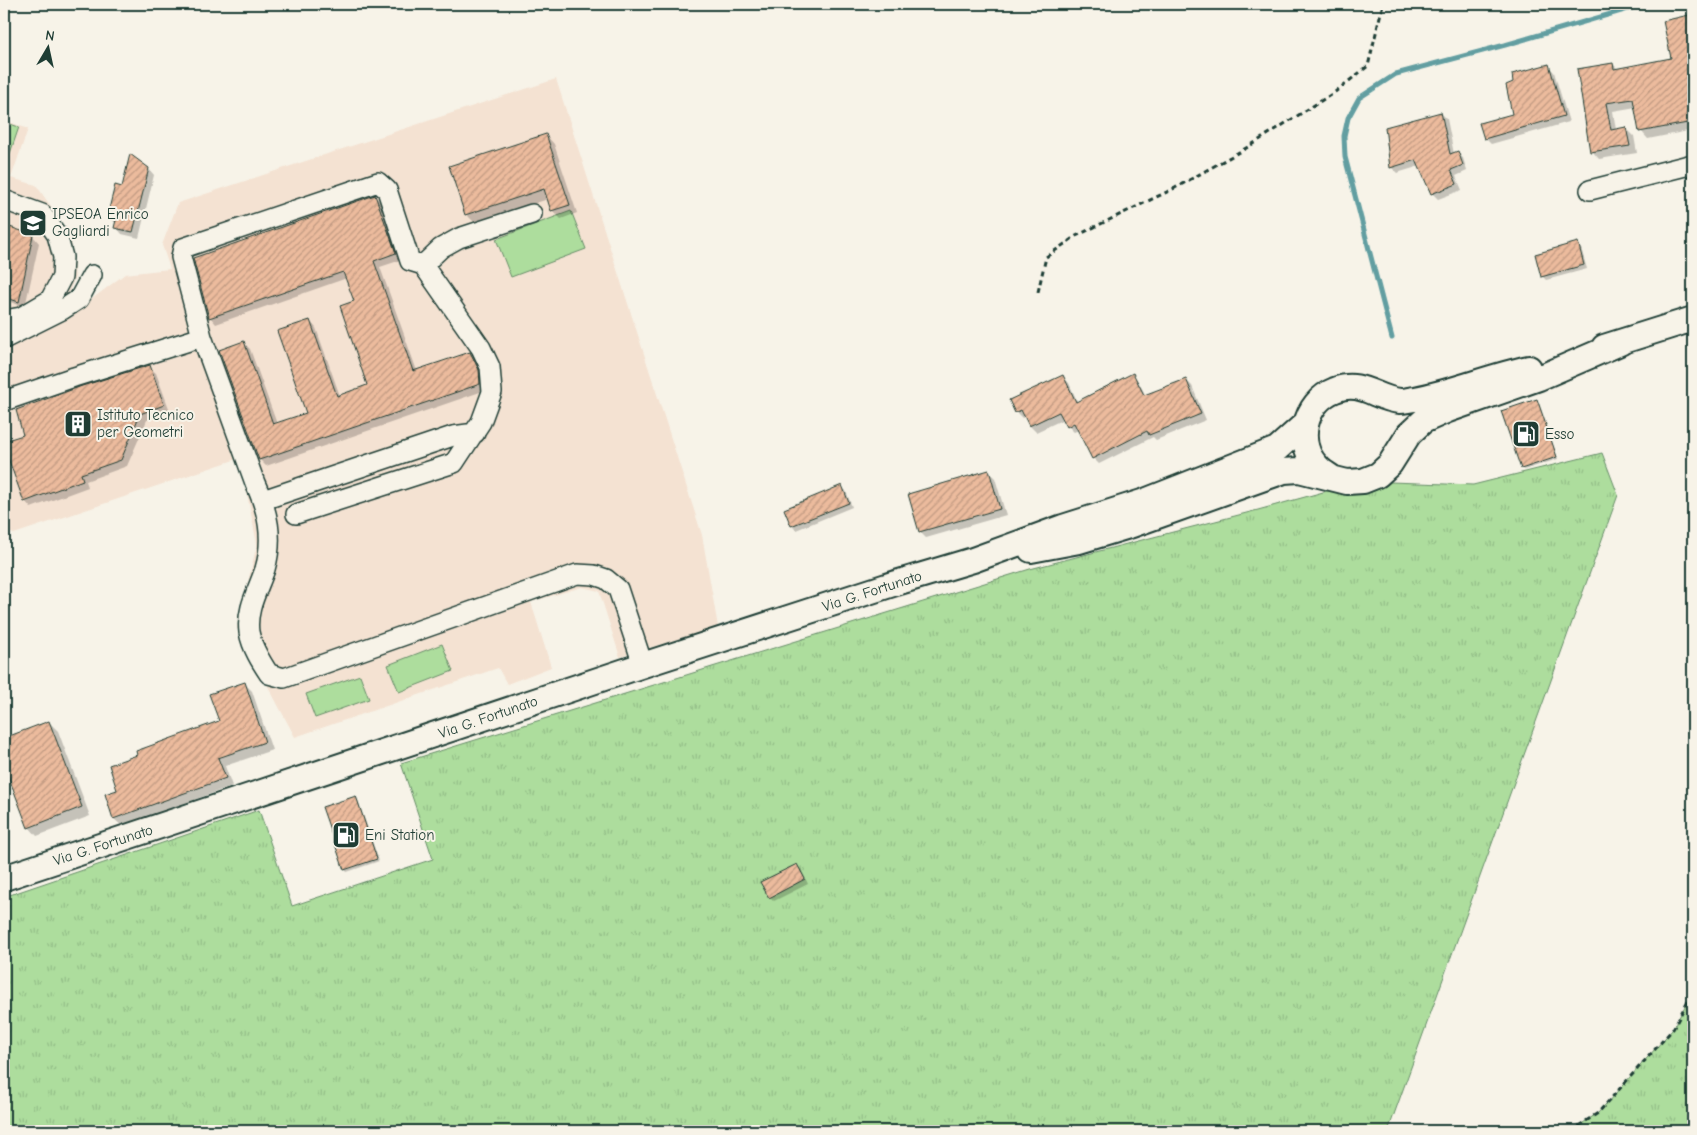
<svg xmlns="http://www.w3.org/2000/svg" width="1697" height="1135" viewBox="0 0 1697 1135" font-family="'Comic Neue',sans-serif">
  <defs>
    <pattern id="grass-tufts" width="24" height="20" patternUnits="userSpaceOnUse" patternTransform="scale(1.25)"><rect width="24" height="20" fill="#addd9d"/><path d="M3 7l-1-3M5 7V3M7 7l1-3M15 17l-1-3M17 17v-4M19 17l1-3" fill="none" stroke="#94bf88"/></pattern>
    <pattern id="building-hatch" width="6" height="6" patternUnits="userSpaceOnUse" patternTransform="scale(1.25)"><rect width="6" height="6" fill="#ecbb9d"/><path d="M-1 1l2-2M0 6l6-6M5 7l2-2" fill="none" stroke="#bf9981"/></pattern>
  </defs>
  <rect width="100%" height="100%" fill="#f7f3e8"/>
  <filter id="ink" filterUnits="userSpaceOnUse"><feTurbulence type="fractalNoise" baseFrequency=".02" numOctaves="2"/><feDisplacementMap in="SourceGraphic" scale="10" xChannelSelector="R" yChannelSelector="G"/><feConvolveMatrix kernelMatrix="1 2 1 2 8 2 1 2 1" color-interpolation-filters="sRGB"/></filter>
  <g filter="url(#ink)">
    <path fill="#f4e2d2" d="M 556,79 L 702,535 L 718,627 L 620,657 L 599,591 L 582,587 L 531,602 L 551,667 L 507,684 L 498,668 L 295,737 L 237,628 L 257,544 L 240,458 L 14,534 L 4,531 L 4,348 L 76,311 L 125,274 L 170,269 L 162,245 L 178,203 Z
      M 4,120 L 28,129 L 11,178 L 36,185 L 52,208 L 71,238 L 75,277 L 65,302 L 4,333 Z"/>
    <path fill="url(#grass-tufts)" stroke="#668d68" d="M 1602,453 L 1618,495 L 1388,1131 L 4,1131 L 4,897 L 259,810 L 292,906 L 433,859 L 401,763 L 1030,569 L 1258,510 L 1363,481 L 1473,485 Z
      M 1693,991 L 1693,1106 L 1688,1116 L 1685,1131 L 1571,1131 L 1598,1113 L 1673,1029 Z"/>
    <path fill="#addd9d" stroke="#668d68" d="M 4,122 L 19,127 L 4,171 Z
      M 571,211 L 586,249 L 511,277 L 496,239 Z
      M 442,644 L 453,671 L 399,692 L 388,665 Z
      M 360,675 L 369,699 L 315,718 L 306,694 Z"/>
    <path fill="#0003" d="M 1693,15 L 1693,130 L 1648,139 L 1641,131 L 1636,107 L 1613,111 L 1616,130 L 1626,128 L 1634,136 L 1637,153 L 1599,159 L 1592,151 L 1613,64 L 1618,69 L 1673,59 L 1664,22 Z
      M 1548,66 L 1554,72 L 1569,122 L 1491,144 L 1485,138 L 1513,115 Z
      M 1441,113 L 1447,119 L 1454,154 L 1457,153 L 1463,158 L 1467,171 L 1456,176 L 1462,190 L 1438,199 L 1432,193 L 1420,166 L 1397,173 L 1392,168 L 1386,128 Z
      M 546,135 L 554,144 L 577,213 L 561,219 L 552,210 L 548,199 L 475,223 L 466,214 Z
      M 148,168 L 154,175 L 139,238 L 122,234 L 116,227 L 117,224 L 108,217 L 123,188 Z
      M 375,196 L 381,203 L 401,260 L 380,267 L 417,371 L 470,353 L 476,360 L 485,377 L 486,390 L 266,466 L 260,460 L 244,343 L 250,349 L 277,424 L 308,414 L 310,321 L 316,328 L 340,396 L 369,386 L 356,302 L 347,278 L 216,324 L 210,317 Z
      M 4,226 L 33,236 L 39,243 L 25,307 L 4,300 Z
      M 1577,244 L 1581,248 L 1587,269 L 1546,280 L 1542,276 Z
      M 149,367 L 156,373 L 170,411 L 147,420 L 127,466 L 86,481 L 88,487 L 31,508 L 25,501 L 4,442 L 24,436 Z
      M 1132,375 L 1138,381 L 1146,396 L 1186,380 L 1192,386 L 1206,420 L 1156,440 L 1153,437 L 1099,464 L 1093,458 L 1079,430 L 1074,432 L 1068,426 L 1064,419 L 1036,432 L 1030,426 L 1026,416 L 1022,418 L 1016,412 L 1063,377 L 1069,383 L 1078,403 Z
      M 1537,401 L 1539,403 L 1558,459 L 1524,470 L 1522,468 Z
      M 989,472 L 995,478 L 1006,515 L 926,538 L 920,532 Z
      M 842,487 L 846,491 L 852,507 L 796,530 L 792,526 L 786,510 Z
      M 244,683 L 252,691 L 272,750 L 225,766 L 232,786 L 122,826 L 114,819 L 118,791 L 139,756 L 220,721 Z
      M 49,722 L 58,731 L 90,816 L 37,836 L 29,827 L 4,762 L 4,740 Z
      M 355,797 L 358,800 L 379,861 L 347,872 L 345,870 Z
      M 797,865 L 801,869 L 808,884 L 774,901 L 770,897 Z"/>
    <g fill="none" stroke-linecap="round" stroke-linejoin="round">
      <path stroke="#629ea1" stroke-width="5" d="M 1392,338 L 1345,157 L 1344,136 L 1348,118 L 1359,98 L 1396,74 L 1505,45 L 1645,4"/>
    </g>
    <path fill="url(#building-hatch)" stroke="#1f3d34" d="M 1693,14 L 1693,122 L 1639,132 L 1633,99 L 1606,103 L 1611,130 L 1626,127 L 1630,146 L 1590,152 L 1577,69 L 1613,63 L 1614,69 L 1671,58 L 1663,21 Z
      M 1549,64 L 1564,116 L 1484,139 L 1479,123 L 1512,114 L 1506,85 L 1513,82 L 1512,74 Z
      M 1441,112 L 1450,154 L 1458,151 L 1463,165 L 1451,170 L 1457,184 L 1431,194 L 1416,160 L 1390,168 L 1385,127 Z
      M 546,134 L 570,205 L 551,211 L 544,189 L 465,215 L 449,166 Z
      M 130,154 L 149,168 L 133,232 L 114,228 L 116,220 L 107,217 L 115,185 L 122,187 Z
      M 375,195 L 396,253 L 374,261 L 413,371 L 470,352 L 479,370 L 480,384 L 259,460 L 219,350 L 244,341 L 273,424 L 306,413 L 277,331 L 310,320 L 337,396 L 367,385 L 340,306 L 354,301 L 343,272 L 209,318 L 193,258 Z
      M 4,225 L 33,235 L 19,302 L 4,297 Z
      M 1578,242 L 1584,265 L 1541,277 L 1535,254 Z
      M 150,365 L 164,405 L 140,414 L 121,460 L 81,474 L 83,480 L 24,502 L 4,447 L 4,441 L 23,435 L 16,410 L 82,386 Z
      M 1133,373 L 1144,395 L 1186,379 L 1201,414 L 1149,435 L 1147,431 L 1092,459 L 1074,423 L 1067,427 L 1059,412 L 1029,426 L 1021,410 L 1015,413 L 1009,400 L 1063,375 L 1076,402 Z
      M 1537,399 L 1557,457 L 1521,469 L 1501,411 Z
      M 989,470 L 1000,509 L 919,532 L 908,494 Z
      M 842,485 L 849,503 L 791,526 L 784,509 Z
      M 245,682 L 265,742 L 218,758 L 226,778 L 113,819 L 105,794 L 117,790 L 109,765 L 137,755 L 136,751 L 219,721 L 209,694 Z
      M 49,721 L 82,807 L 28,828 L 4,765 L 4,738 Z
      M 356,796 L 377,859 L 344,870 L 322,807 Z
      M 797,864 L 805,879 L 769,898 L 760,882 Z"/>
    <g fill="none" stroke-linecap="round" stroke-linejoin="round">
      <defs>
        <path id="minor" d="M 1590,190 L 1693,164
          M 4,200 L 42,214 L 57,235 L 63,257 L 62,277 L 50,300 L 21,317 L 4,320
          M 423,265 L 441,248 L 459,238 L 532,214
          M 202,337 L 181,257 L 183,248 L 378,182 L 387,190 L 410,261 L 423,265 L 481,348 L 490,367 L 492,392 L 481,422 L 454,463 L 296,514
          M 4,339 L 62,310 L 79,299 L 92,275
          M 4,401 L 74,377 L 202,337 L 255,483 C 268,511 274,538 265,569 C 258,590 246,609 249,632 C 252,648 261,662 269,674 L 284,678 L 577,574 L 594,575 L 606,579 L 618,589 L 643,665
          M 263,500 L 453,436 L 475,433"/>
        <path id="major" d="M 1604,347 L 1693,319
          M 1331,477 C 1327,474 1322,472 1319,468 C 1294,445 1304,402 1335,390 C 1361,379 1376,399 1400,401 C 1405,401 1411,399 1415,399 C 1454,392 1490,376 1529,368
          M 1031,550 L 1079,541 L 1132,525 L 1284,471 L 1299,470 L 1347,482 L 1363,481 L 1378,475 L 1390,464 L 1409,434 L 1423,421 L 1448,410 L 1539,378 L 1620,343
          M 4,878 L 643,665 L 896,583 L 973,560 L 1063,527 L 1145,501 L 1277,449 L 1306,423"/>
      </defs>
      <use href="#minor" stroke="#1f3d34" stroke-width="22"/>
      <use href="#major" stroke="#1f3d34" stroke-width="28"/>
      <path stroke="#1f3d34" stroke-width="3" stroke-dasharray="5 4" stroke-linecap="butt" d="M 1038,292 L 1046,257 L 1076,236 L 1175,188 L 1248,147 L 1335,92 L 1368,66 L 1383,4
        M 1571,1131 L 1598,1113 L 1673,1029 L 1693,991"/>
      <use href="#minor" stroke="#f7f3e8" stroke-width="19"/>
      <use href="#major" stroke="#f7f3e8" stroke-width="24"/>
    </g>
  </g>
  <defs>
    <symbol id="school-square" viewBox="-11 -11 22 22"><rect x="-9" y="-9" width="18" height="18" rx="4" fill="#1f3d34" stroke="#f7f3e8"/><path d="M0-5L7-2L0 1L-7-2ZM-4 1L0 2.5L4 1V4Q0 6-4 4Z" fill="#fff"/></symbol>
    <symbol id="building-square" viewBox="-11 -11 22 22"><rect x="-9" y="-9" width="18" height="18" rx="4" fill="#1f3d34" stroke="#f7f3e8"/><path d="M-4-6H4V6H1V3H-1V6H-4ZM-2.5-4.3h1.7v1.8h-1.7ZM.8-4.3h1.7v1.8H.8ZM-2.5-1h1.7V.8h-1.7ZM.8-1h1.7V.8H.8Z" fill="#fff"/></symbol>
    <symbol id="fuel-square" viewBox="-11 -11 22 22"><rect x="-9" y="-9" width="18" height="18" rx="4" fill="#1f3d34" stroke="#f7f3e8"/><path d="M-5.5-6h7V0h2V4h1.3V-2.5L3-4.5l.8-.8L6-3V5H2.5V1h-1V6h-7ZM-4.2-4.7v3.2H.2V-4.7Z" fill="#fff"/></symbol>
  </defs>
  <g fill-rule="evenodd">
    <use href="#school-square" x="17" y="207" width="32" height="32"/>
    <use href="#building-square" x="62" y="408" width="32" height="32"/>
    <use href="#fuel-square" x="1510" y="418" width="32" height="32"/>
    <use href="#fuel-square" x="330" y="819" width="32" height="32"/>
  </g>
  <g text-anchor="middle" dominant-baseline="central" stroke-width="4" stroke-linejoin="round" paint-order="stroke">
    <g font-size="15" fill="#1f3d34" stroke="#f7f3e8" text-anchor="start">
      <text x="52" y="214">IPSEOA Enrico<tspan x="52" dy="17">Gagliardi</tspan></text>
      <text x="97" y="415">Istituto Tecnico<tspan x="97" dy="17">per Geometri</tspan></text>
      <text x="1545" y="434">Esso</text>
      <text x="365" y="835">Eni Station</text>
    </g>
    <g font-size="15" fill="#1f3d34" stroke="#f7f3e8">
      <text transform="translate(872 591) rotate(-18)">Via G. Fortunato</text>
      <text transform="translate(488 717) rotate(-19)">Via G. Fortunato</text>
      <text transform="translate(103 845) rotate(-18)">Via G. Fortunato</text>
    </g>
  </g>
  <rect width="1697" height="1135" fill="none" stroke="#f7f3e8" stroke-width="20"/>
  <rect x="10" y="10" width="1677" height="1115" fill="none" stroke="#1f3d34" stroke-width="2" filter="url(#ink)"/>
  <g transform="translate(48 48) rotate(9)" stroke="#f7f3e8" stroke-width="4" paint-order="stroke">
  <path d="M0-4L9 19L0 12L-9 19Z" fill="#1f3d34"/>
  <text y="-8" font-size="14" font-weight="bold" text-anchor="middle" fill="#1f3d34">N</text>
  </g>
</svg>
